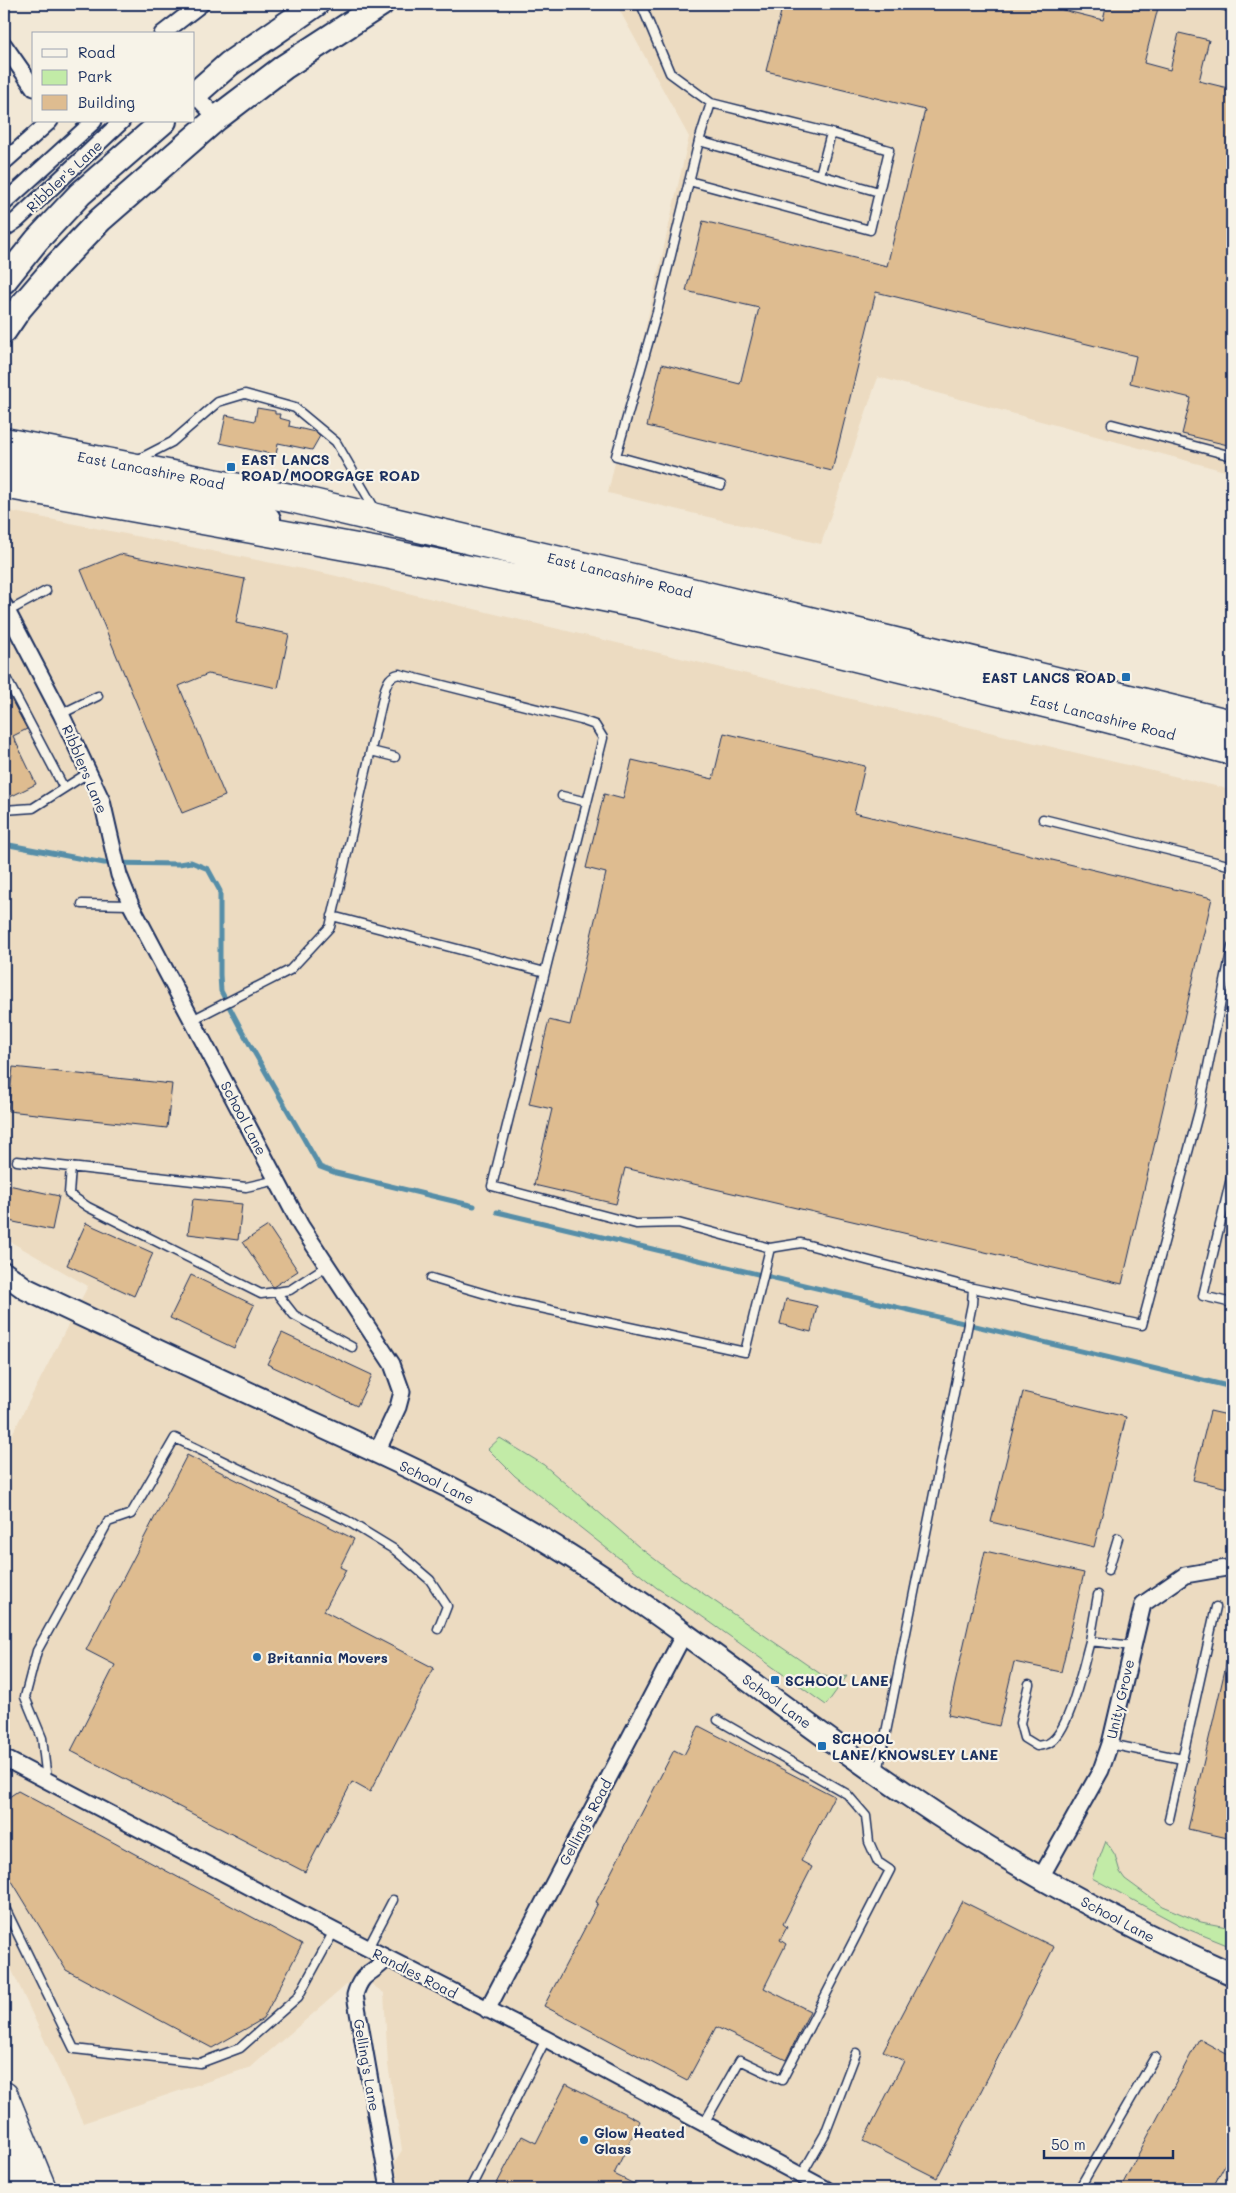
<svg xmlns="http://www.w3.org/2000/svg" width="1236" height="2193" viewBox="0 0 1236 2193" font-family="Mali,sans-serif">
  <rect width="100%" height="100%" fill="#f2e8d6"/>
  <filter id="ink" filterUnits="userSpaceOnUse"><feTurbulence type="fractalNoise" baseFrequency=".02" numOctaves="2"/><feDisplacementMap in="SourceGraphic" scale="10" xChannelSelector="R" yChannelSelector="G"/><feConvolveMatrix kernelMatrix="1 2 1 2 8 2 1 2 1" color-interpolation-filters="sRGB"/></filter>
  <g filter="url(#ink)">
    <path fill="#ecdbc1" d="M 616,4 L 1232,4 L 1232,473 L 878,377 L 821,544 L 608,493 L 689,137 Z
      M 4,510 L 328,574 L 1232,790 L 1232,2189 L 400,2189 L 394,2163 L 402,2150 L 388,2065 L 384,1993 L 358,1975 L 251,2067 L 83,2123 L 4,1953 L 4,1450 L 88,1286 L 4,1238 Z"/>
    <path fill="#c2eba7" stroke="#6e8d82" d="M 500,1438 L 544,1465 L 639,1547 L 669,1570 L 822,1675 L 833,1679 L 847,1676 L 826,1705 L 700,1615 L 657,1588 L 515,1476 L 488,1449 Z
      M 1106,1841 L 1115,1855 L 1120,1872 L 1125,1879 L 1162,1906 L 1201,1922 L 1232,1928 L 1232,1947 L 1185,1928 L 1092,1878 Z"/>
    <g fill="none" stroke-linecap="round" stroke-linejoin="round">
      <path stroke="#568ea8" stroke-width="5" d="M 4,844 L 104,863 L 179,864 L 191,862 L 208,869 L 220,891 L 220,975 L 221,991 L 241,1029 L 320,1167 L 336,1173 L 474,1206
        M 497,1212 L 1232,1387"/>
    </g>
    <path fill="#debc90" stroke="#1b2f5e" d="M 783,4 L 1039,4 L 1103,20 L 1107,4 L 1159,4 L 1144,63 L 1170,70 L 1179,33 L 1209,40 L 1199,81 L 1232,89 L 1232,446 L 1182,434 L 1191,398 L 1130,383 L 1136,356 L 876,292 L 832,471 L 647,426 L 662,364 L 740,384 L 759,308 L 686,291 L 703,221 L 887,266 L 925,110 L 766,71 Z
      M 257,408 L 275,411 L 275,414 L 280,414 L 279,418 L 290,421 L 289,426 L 315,432 L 320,436 L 312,450 L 278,443 L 276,455 L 220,443 L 226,415 L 255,421 Z
      M 120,554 L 245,579 L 236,623 L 289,634 L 278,688 L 208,674 L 179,686 L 225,796 L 182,813 L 81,570 Z
      M 4,686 L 27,729 L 13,736 L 36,784 L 4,800 Z
      M 724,733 L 865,766 L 854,813 L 1212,898 L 1122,1284 L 625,1168 L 616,1204 L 534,1185 L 552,1109 L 529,1104 L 549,1020 L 570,1025 L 606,873 L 586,868 L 604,794 L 623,799 L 632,760 L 713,779 Z
      M 13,1067 L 172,1084 L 167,1128 L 8,1111 Z
      M 4,1184 L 59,1196 L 52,1230 L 4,1220 Z
      M 193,1199 L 242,1204 L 238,1240 L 188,1234 Z
      M 86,1223 L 153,1253 L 134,1296 L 67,1265 Z
      M 268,1226 L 298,1271 L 273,1287 L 243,1242 Z
      M 191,1275 L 254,1305 L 234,1348 L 170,1318 Z
      M 786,1299 L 817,1306 L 811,1332 L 780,1324 Z
      M 282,1333 L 372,1375 L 357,1406 L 267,1364 Z
      M 1023,1392 L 1126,1417 L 1094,1547 L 991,1522 Z
      M 1210,1411 L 1232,1416 L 1232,1489 L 1193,1480 Z
      M 187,1455 L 354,1539 L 340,1567 L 346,1570 L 324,1611 L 434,1668 L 370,1792 L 352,1782 L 305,1872 L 71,1751 L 115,1665 L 86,1650 Z
      M 985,1551 L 1084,1573 L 1061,1672 L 1014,1662 L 999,1726 L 948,1715 Z
      M 1227,1661 L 1232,1662 L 1232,1839 L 1188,1829 Z
      M 699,1726 L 834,1796 L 801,1861 L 812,1867 L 783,1924 L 787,1927 L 780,1940 L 786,1944 L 764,1988 L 810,2011 L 786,2060 L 716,2027 L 687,2081 L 544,2006 L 598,1903 L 596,1902 L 674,1750 L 684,1755 Z
      M 18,1791 L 302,1944 L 263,2019 L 212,2048 L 66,1970 L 4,1868 L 4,1804 L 6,1799 Z
      M 962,1901 L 1054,1947 L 937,2178 L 863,2141 L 904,2061 L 883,2051 Z
      M 1199,2039 L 1232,2057 L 1232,2151 L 1212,2189 L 1120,2189 Z
      M 566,2084 L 640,2121 L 614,2174 L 644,2189 L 494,2189 L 522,2136 L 536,2143 Z"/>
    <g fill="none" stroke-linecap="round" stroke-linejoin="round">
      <defs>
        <path id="lane" d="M 641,4 L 670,73 L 711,103 L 831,133 L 889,150 L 870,230 L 689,181
          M 1220,4 L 1232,8
          M 711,103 L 699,141 L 657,312 L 616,456 L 721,485
          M 699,141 L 820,175 L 831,133
          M 820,175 L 879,192
          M 1112,424 L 1232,456
          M 137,460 L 172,442 L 218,402 L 245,394 L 295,408 L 336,442 L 376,511
          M 7,612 L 46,591
          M 4,674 L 64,788
          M 61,714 L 98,696
          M 371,751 L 395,757
          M 562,796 L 587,802
          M 4,810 L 33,808 L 88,773
          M 1043,819 L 1232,866
          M 82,904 L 131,905
          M 332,916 L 545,972
          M 192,1020 L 290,970 L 330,927 L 385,689 C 388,681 390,676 399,674 L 581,720 L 595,725 L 603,738 L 492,1186 L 636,1224 L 678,1223 L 770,1248 L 801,1243 L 973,1288 L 972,1304 L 878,1772
          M 17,1161 L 246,1187 L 277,1180
          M 71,1167 L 69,1194 L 88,1207 L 261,1294 L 290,1290 L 328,1265
          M 1232,1174 L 1203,1296 L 1232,1303
          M 431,1278 L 513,1302 L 745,1352 L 770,1248
          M 973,1288 L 1142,1325 L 1199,1111 L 1232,947
          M 276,1292 L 294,1315 L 352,1347
          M 1108,1571 L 1118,1538
          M 1090,1641 L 1098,1595
          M 1029,1684 L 1020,1723 L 1024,1738 L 1037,1746 C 1041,1745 1046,1745 1049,1743 C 1070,1732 1083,1665 1090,1641 L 1133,1646
          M 1110,1744 L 1182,1759
          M 47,1780 L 42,1738 L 25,1697 L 37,1651 L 108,1522 L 131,1514 L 175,1438 L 346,1520 L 395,1550 L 430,1580 L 447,1606 L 438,1629
          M 1169,1819 L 1216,1607
          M 4,1906 L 74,2049 L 200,2063 L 240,2048 L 298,1997 L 334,1931
          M 368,1948 L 393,1900
          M 703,2125 L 740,2060 L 782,2080 L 890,1870 L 878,1862 L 869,1842 L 866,1816 L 847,1794 L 718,1720
          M 801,2176 L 825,2134 L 856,2053
          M 470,2189 L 546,2039
          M 1079,2189 L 1155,2057"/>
        <path id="street" d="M 162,34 L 201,4
          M 4,45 L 34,88
          M 194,94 L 217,118
          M 4,162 L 50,121
          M 4,203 L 94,121
          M 4,229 L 17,220 L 122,121
          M 4,605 L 61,714 L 102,801 L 119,875 L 131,905 L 301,1226 L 392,1364 L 402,1392 L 398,1407 L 377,1452
          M 4,1758 L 334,1931 L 546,2039 L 826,2189
          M 1041,1877 L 1101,1770 L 1110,1744 L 1143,1604 L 1185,1575 L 1232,1567
          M 387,1958 C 373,1975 362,1970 355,1995 L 389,2189
          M 487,2010 L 684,1634"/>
        <path id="secondary" d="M 4,1273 L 26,1289 C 114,1331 203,1372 292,1413 C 370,1449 450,1484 524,1528 C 659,1606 779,1708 908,1795 C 1010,1865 1120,1924 1232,1974"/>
        <path id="primary" d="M 194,95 L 229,64 L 316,4
          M 4,281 L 37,240 L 80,194 L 164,121
          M 4,331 L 19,309 L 55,267 L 100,220 L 217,118 L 284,67 L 381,4
          M 4,463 L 268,519"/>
        <path id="highway" d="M 4,442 L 295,499 L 641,580 L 1232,724
          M 4,484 L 395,555 L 638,604 L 1106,718 L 1232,751
          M 4,2096 L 42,2189
          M 4,2155 L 20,2189"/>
      </defs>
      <use href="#lane" stroke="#1b2f5e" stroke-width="11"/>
      <use href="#street" stroke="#1b2f5e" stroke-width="19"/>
      <use href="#secondary" stroke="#1b2f5e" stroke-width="25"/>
      <use href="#primary" stroke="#1b2f5e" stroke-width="28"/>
      <use href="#highway" stroke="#1b2f5e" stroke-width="31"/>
      <use href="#lane" stroke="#f7f3e8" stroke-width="8"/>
      <use href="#street" stroke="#f7f3e8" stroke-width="15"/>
      <use href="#secondary" stroke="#f7f3e8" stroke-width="21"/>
      <use href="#primary" stroke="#f7f3e8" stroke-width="24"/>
      <use href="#highway" stroke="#f7f3e8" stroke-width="28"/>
    </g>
  </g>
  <g fill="#1f6fb2" stroke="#f7f3e8" stroke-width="2">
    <rect x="226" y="462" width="10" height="10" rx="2.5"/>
    <rect x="1121" y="672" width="10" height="10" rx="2.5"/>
    <circle cx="257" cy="1657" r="5"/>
    <rect x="770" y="1675" width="10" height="10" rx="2.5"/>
    <rect x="817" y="1741" width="10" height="10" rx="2.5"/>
    <circle cx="584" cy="2140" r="5"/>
  </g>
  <g text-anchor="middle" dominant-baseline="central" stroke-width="4.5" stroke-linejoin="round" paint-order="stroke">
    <g font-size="14" fill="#1b2f5e" stroke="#f7f3e8">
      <text transform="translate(64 176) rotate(-43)">Ribbler's Lane</text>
      <text transform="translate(151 470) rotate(11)">East Lancashire Road</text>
      <text transform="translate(620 575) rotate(14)">East Lancashire Road</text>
      <text transform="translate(1103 717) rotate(14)">East Lancashire Road</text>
      <text transform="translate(85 769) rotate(67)">Ribblers Lane</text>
      <text transform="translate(244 1118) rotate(62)">School Lane</text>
      <text transform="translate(437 1482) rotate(26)">School Lane</text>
      <text transform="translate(1120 1699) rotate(-77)">Unity Grove</text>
      <text transform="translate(777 1701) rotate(36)">School Lane</text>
      <text transform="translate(585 1822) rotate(-62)">Gelling's Road</text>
      <text transform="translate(1118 1919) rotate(28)">School Lane</text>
      <text transform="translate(415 1973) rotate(27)">Randles Road</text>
      <text transform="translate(367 2065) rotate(80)">Gelling's Lane</text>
    </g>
    <g font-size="14" font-weight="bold" fill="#1b2f5e" stroke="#f7f3e8" text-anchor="start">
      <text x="241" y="459">EAST LANCS<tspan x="241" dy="16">ROAD/MOORGAGE ROAD</tspan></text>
      <text x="1116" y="677" text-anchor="end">EAST LANCS ROAD</text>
      <text x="267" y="1657">Britannia Movers</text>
      <text x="785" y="1680">SCHOOL LANE</text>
      <text x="832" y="1738">SCHOOL<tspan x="832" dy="16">LANE/KNOWSLEY LANE</tspan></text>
      <text x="594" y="2132">Glow Heated<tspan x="594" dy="16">Glass</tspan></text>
    </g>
  </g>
  <rect width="1236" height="2193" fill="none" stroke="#f7f3e8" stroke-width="20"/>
  <rect x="10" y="10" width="1216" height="2173" fill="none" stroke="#1b2f5e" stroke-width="2" filter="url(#ink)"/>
  <rect x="32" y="32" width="162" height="90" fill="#f7f3e8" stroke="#9fa5b1"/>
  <rect x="42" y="49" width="25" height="8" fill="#f7f3e8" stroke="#9fa5b1"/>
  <text x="78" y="58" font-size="15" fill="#1b2f5e">Road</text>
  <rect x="42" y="70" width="25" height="15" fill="#c2eba7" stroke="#9fa5b1"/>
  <text x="78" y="82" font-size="15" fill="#1b2f5e">Park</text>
  <rect x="42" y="95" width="25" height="15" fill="#debc90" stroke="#9fa5b1"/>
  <text x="78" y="108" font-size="15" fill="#1b2f5e">Building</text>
  <path d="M1044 2150v8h129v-8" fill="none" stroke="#1b2f5e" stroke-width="2.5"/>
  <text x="1051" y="2150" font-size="15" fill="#1b2f5e" stroke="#f7f3e8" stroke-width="4" paint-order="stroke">50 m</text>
</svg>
